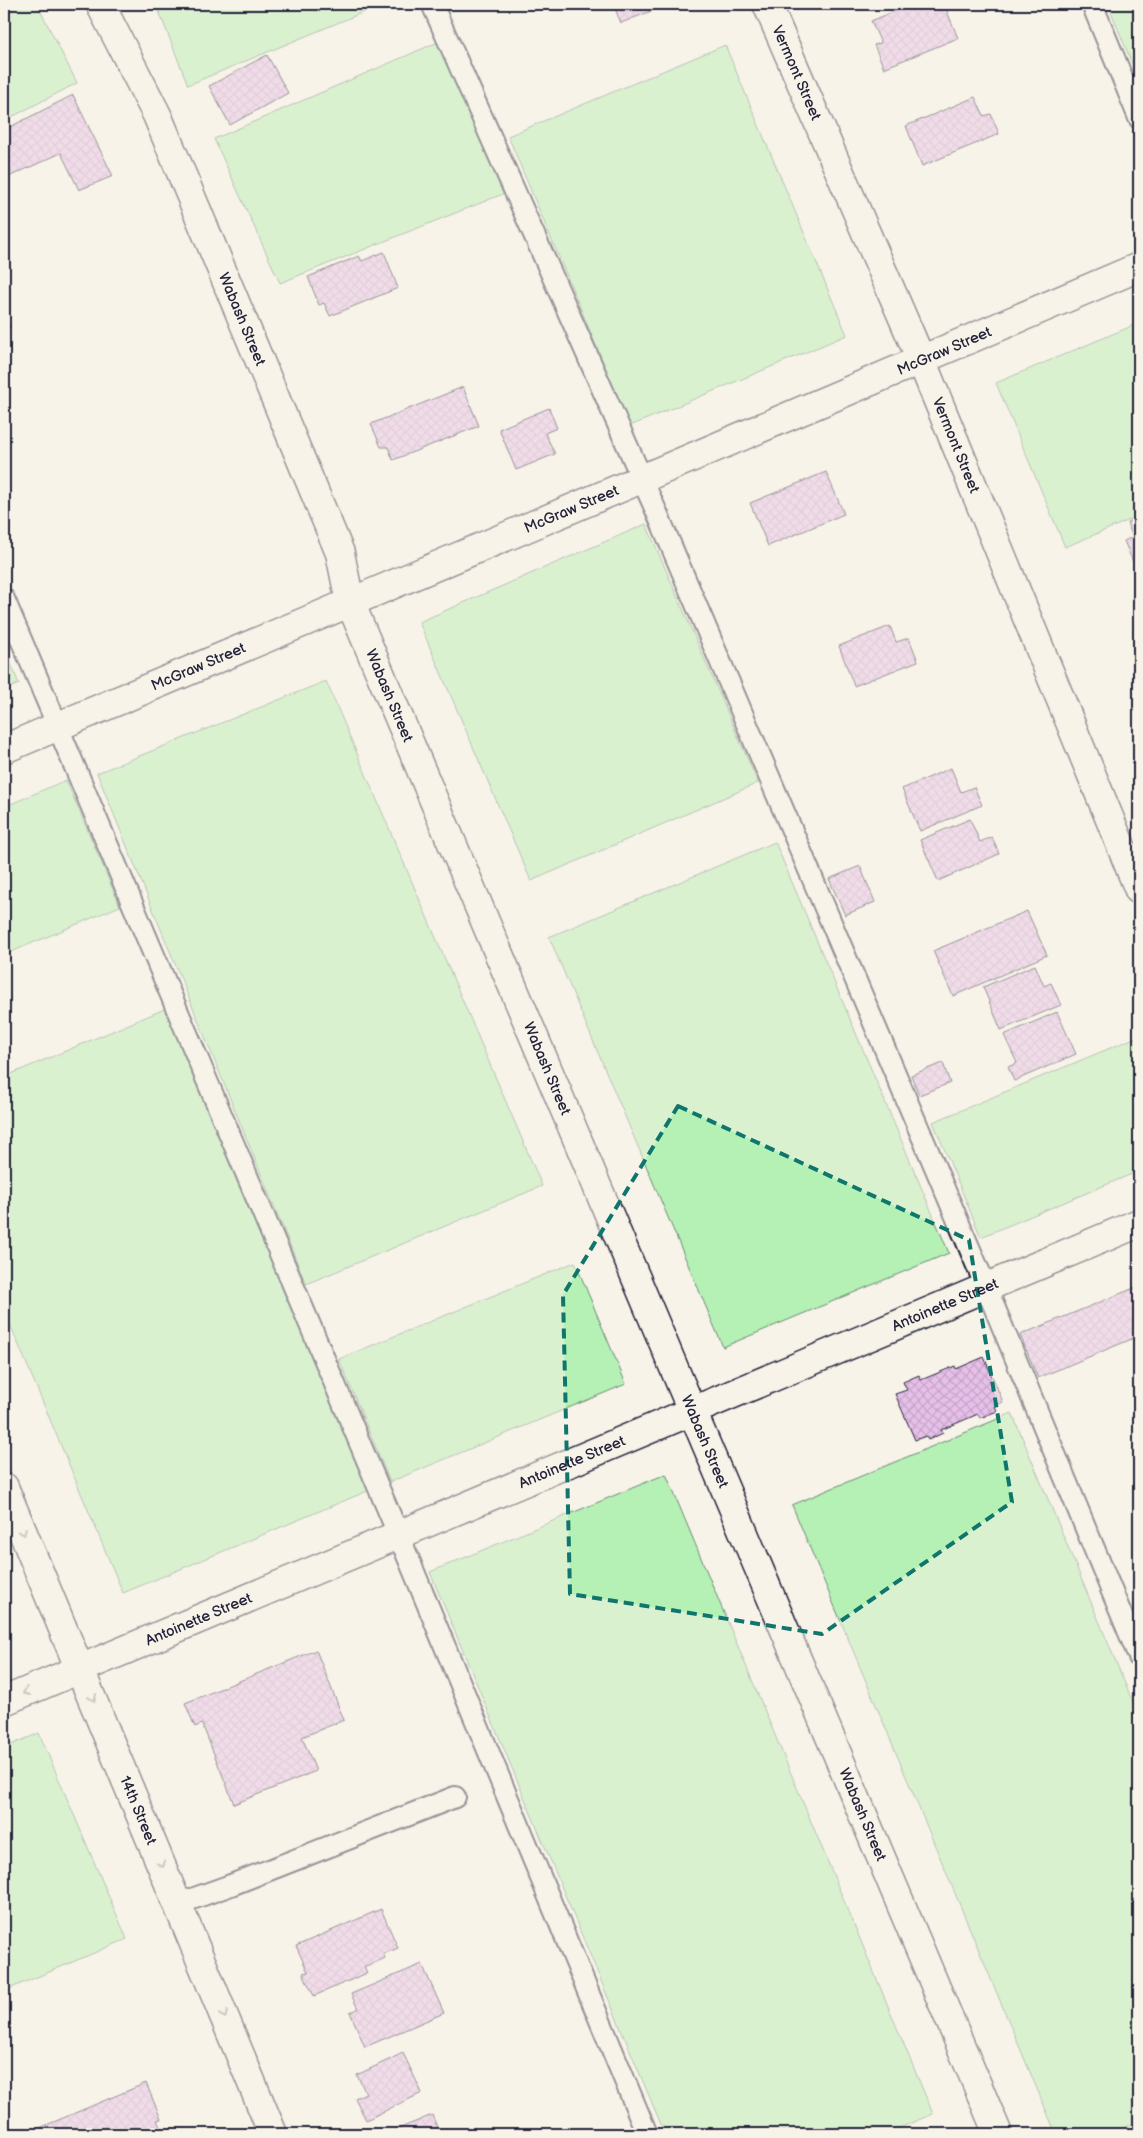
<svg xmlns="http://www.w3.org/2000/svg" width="1143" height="2138" viewBox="0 0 1143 2138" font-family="'Balsamiq Sans',sans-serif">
  <defs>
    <pattern id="building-cross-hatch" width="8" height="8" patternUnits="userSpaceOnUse" patternTransform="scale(1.25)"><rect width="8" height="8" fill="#e7c0e9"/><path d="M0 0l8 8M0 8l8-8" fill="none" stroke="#c6a5c9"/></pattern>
  </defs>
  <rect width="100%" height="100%" fill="#f7f3e8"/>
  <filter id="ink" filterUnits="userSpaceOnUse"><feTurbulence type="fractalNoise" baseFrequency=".02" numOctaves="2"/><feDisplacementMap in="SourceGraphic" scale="10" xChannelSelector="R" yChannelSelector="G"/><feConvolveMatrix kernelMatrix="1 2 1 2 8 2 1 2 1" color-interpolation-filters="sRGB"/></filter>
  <g filter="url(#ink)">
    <path fill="#b5f0b4" stroke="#6c8978" d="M 4,4 L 37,4 L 77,83 L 4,121 Z
      M 156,4 L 383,4 L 188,85 Z
      M 1108,4 L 1139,4 L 1139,81 Z
      M 438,42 L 503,194 L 280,283 L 214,139 Z
      M 725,45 L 847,335 L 630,426 L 508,136 Z
      M 1139,323 L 1139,516 L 1065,547 L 996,383 Z
      M 646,524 L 758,783 L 531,881 L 419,622 Z
      M 4,646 L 19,684 L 4,690 Z
      M 326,681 L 542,1186 L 306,1284 L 97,773 Z
      M 66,780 L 120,906 L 4,955 L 4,807 Z
      M 775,842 L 949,1253 L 723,1347 L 549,937 Z
      M 167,1008 L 370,1490 L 123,1593 L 4,1310 L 4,1077 Z
      M 1139,1036 L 1139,1171 L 981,1237 L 933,1122 Z
      M 575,1262 L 626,1384 L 390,1482 L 339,1359 Z
      M 1012,1413 L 1139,1717 L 1139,2121 L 1108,2134 L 1056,2134 L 792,1505 Z
      M 666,1474 L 933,2114 L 884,2134 L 665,2134 L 430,1572 Z
      M 39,1733 L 127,1939 L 4,1991 L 4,1748 Z"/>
    <path fill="url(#building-cross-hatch)" stroke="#22223b" d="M 613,4 L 669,4 L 621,23 Z
      M 912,4 L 944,4 L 958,38 L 884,68 L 874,45 L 881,43 L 871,21 Z
      M 267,55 L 288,93 L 230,125 L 209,86 Z
      M 73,95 L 113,176 L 79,190 L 61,153 L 4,179 L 4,130 Z
      M 975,97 L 984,116 L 991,114 L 999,134 L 922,166 L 906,126 Z
      M 384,252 L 398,288 L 330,316 L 324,303 L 319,305 L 308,277 L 359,256 L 362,261 Z
      M 4,314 L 10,327 L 4,332 Z
      M 463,387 L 479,426 L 393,460 L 388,447 L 381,447 L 371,424 Z
      M 549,408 L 557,428 L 545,433 L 555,454 L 516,470 L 499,429 Z
      M 826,472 L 844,514 L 768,546 L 750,503 Z
      M 1139,517 L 1139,570 L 1137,571 L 1124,541 L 1133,537 L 1127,523 Z
      M 890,626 L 896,642 L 909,638 L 918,661 L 854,686 L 839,646 Z
      M 951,768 L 961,792 L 974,787 L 982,805 L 920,831 L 902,789 Z
      M 970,819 L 980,842 L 992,837 L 999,854 L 938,881 L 920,840 Z
      M 860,866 L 875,902 L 845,915 L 829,879 Z
      M 1027,911 L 1047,955 L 953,996 L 933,951 Z
      M 1035,965 L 1044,986 L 1051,983 L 1061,1005 L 1001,1030 L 983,987 Z
      M 1057,1012 L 1076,1054 L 1014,1081 L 1008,1067 L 1017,1063 L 1004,1035 Z
      M 943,1063 L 950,1083 L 919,1095 L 911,1075 Z
      M 1139,1286 L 1139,1336 L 1038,1378 L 1020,1335 Z
      M 984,1357 L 1003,1402 L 995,1406 L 997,1411 L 980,1418 L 978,1414 L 941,1430 L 943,1433 L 928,1440 L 926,1436 L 915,1440 L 895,1394 L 907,1390 L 903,1382 L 919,1375 L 921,1380 L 955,1366 L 956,1369 Z
      M 316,1650 L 344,1720 L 302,1737 L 316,1771 L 234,1804 L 202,1724 L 195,1727 L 185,1703 Z
      M 381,1909 L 398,1948 L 383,1954 L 385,1958 L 364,1968 L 367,1973 L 314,1996 L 303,1973 L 308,1972 L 296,1946 Z
      M 422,1964 L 444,2013 L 365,2047 L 350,2012 L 358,2009 L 351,1994 Z
      M 403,2053 L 422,2093 L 366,2120 L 355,2098 L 366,2093 L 357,2075 Z
      M 146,2083 L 161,2119 L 157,2120 L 162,2132 L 156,2134 L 39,2134 L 37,2129 Z
      M 432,2115 L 440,2134 L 386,2134 Z"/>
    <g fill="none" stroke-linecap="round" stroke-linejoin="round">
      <defs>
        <path id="lane" d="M 432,4 L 658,515 L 986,1287 L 1139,1657
          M 1092,4 L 1139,118
          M 4,599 L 412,1567 L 647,2134
          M 178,1904 L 231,1885 L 455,1797"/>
        <g id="street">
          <path id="s1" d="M 100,4 L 157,115 L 340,553 L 350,602 L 998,2134"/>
          <path id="s2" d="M 767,4 L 922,362 L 1139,890"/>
          <path id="s3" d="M 4,1701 L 1139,1223"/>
        </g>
        <g id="secondary">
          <path id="s4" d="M 4,749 C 382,588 762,430 1139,267"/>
          <path id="s5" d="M 4,1487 L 273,2134"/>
        </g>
      </defs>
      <use href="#lane" stroke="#22223b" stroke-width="24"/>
      <use href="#street" stroke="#22223b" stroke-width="31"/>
      <use href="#secondary" stroke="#22223b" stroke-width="31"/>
      <use href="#lane" stroke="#f7f3e8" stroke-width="20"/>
      <use href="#street" stroke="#f7f3e8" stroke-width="28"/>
      <use href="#secondary" stroke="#f7f3e8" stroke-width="28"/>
    </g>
    <defs><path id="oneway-chevron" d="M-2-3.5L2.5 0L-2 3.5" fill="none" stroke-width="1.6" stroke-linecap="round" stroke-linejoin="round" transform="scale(1.25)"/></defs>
    <g stroke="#97959a">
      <use href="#oneway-chevron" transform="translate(23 1532) rotate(67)"/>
      <use href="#oneway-chevron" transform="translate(26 1692) rotate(157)"/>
      <use href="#oneway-chevron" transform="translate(93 1698) rotate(67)"/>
      <use href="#oneway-chevron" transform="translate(162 1864) rotate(67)"/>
      <use href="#oneway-chevron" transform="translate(224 2015) rotate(68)"/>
    </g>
  </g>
  <path d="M0 0H1143V2138H0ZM 678,1106 L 969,1240 L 1012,1502 L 822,1634 L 570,1594 L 563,1295 Z" fill="#f7f3e8" fill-opacity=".55" fill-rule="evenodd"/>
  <path fill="none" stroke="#0f766e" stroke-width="4" stroke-dasharray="10 6" stroke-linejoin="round" d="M 678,1106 L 969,1240 L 1012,1502 L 822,1634 L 570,1594 L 563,1295 Z"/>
  <g text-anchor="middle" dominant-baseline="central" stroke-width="4.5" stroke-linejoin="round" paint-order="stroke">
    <g font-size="15" fill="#22223b" stroke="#f7f3e8">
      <text stroke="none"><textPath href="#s2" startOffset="75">Vermont Street</textPath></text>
      <text stroke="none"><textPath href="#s1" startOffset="346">Wabash Street</textPath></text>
      <text stroke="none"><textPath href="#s4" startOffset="1021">McGraw Street</textPath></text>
      <text stroke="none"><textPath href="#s2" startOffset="480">Vermont Street</textPath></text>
      <text stroke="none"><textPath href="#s4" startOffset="616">McGraw Street</textPath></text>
      <text stroke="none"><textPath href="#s4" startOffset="211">McGraw Street</textPath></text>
      <text stroke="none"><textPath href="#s1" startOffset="751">Wabash Street</textPath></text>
      <text stroke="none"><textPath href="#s1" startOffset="1156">Wabash Street</textPath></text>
      <text stroke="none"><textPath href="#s3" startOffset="1021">Antoinette Street</textPath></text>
      <text stroke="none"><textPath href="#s1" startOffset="1561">Wabash Street</textPath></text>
      <text stroke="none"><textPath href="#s3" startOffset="616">Antoinette Street</textPath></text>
      <text stroke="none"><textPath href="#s3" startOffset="211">Antoinette Street</textPath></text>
      <text stroke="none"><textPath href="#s5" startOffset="350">14th Street</textPath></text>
      <text stroke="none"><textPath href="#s1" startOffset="1966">Wabash Street</textPath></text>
    </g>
  </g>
  <rect width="1143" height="2138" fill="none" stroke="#f7f3e8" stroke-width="20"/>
  <rect x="10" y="10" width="1123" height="2118" fill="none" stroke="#22223b" stroke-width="2" filter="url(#ink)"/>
</svg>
